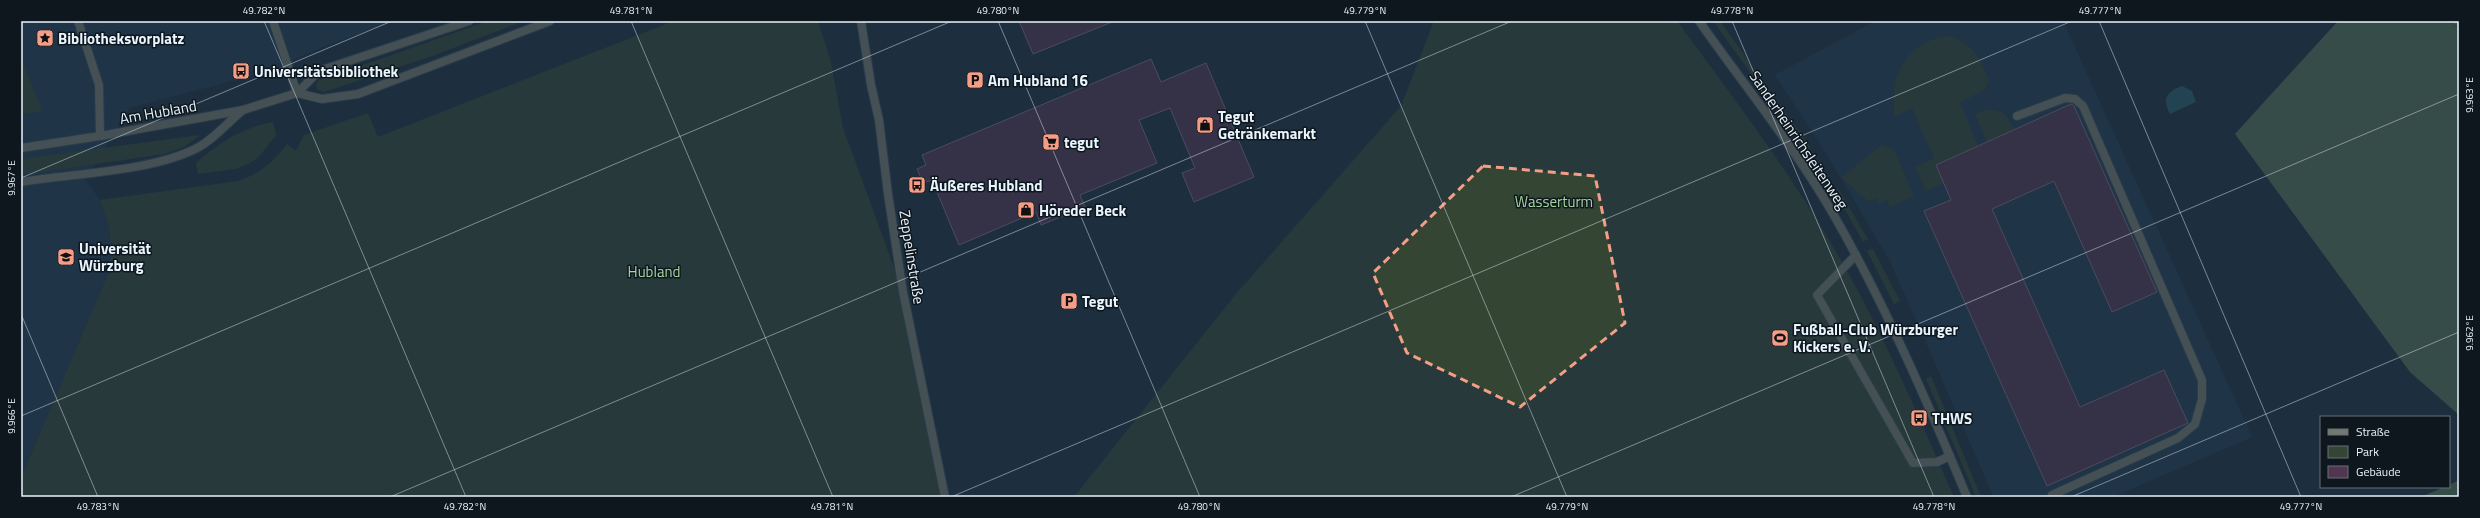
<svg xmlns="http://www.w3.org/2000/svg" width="2480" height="518" viewBox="0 0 2480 518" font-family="'Titillium Web',sans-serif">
  <rect width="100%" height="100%" fill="#1d303f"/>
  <path fill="#223b4f" d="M 21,21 L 395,21 L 322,47 L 269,71 L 129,108 L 85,180 L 100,200 L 109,224 L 113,245 L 110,269 L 23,473 L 21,486 Z
    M 1875,21 L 2063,21 L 2252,437 L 2112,497 L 1994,497 L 1890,261 L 1826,153 L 1775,75 Z"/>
  <path fill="#344533" d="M 488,21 L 524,21 L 435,55 L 324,92 L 318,90 L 316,85 L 318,81 Z
    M 674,21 L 818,21 L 831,62 L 843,128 L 903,292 L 946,497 L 21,497 L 23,473 L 110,269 C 113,241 110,226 100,200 L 238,181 C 261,173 272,163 287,144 L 296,151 L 304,135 L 368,113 L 378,137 Z
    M 1434,21 L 1677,21 C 1732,96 1788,169 1835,250 C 1881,328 1917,413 1954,497 L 1074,497 L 1236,294 L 1401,106 Z
    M 1713,21 L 1720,21 L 1812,150 L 1799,140 Z
    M 1949,36 C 1973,44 1979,57 1989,80 L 1985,89 L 1960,103 L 1978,146 L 1936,165 L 1944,183 L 1926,191 L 1915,167 L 1934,158 L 1912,108 L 1894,117 C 1894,106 1893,95 1895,85 C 1899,59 1923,37 1949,36 Z
    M 21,64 L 24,64 L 42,111 L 21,114 Z
    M 1986,110 C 2004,109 2007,115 2014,130 L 1987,142 L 1975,114 Z
    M 273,122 L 276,135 L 258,158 L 248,164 L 235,169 L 198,174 L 196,163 C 221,142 241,128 273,122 Z
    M 200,135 L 184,147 L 164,154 L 21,175 L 21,159 Z
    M 1881,145 L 1892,149 L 1896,154 L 1914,196 L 1890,207 L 1887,200 L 1879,203 L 1876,198 L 1868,201 L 1841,178 Z
    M 1837,187 L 1868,239 L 1863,242 L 1839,199 Z
    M 1873,249 L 1900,301 L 1894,304 L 1867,251 Z
    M 1931,376 L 1981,497 L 1976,497 L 1926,379 Z"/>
  <path fill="#537052" d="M 2338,21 L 2459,21 L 2459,415 L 2410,372 L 2235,134 Z
    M 2459,480 L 2459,497 L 2421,497 L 2444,487 L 2449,487 L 2449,485 Z"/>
  <path fill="#285b67" d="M 2182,86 L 2192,91 L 2196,102 L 2170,114 C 2162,99 2166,92 2182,86 Z"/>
  <path fill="#523651" stroke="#816e80" d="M 1019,21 L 1112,21 L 1112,22 L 1033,54 Z
    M 1151,59 L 1161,82 L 1206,63 L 1254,177 L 1194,202 L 1182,173 L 1195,168 L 1170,108 L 1139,120 L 1157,163 L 1080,195 L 1085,207 L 1041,225 L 1036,212 L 959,245 L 932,180 L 923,183 L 917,169 L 926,165 L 922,155 Z
    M 2071,104 L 2074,106 L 2157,292 L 2112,312 L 2054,181 L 1992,209 L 2080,407 L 2164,370 L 2188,423 L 2047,486 L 1924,211 L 1951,200 L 1936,165 Z"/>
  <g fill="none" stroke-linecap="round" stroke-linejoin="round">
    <defs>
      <path id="service" d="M 78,21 L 99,85 L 100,136
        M 273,21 L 297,93
        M 2017,116 L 2065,98 L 2075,99 L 2083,106 L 2202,380 L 2202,399 L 2195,424 L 2178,438 L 2052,495
        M 21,182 C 75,173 152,172 199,147 C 215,138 229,121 243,110
        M 1856,255 L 1817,295 L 1913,463 L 1937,462 L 1950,456"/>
      <path id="minor" d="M 1699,21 C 1744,85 1793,145 1832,212 C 1884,302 1927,401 1967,497
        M 2456,21 L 2459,22"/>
      <path id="tertiary" d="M 861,21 L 871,85 L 879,120 L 888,194 L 903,292 L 945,497
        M 297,93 L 322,99 L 358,94 L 550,21
        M 21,148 L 100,136 L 243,110 L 297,93 L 319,71 L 469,21"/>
    </defs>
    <use href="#service" stroke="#394b5a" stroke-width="10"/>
    <use href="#minor" stroke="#394b5a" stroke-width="10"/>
    <use href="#tertiary" stroke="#394b5a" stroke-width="10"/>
    <use href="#service" stroke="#74796e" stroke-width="8"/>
    <use href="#minor" stroke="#74796e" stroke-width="8"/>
    <use href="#tertiary" stroke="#74796e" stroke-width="8"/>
  </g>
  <path d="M0 0H2480V518H0ZM 1483,166 L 1595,176 L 1625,323 L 1520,407 L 1407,353 L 1373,273 Z" fill="#1d303f" fill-opacity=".55" fill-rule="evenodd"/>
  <path fill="none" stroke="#f49e87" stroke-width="3" stroke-dasharray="8 5" stroke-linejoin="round" d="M 1483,166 L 1595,176 L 1625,323 L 1520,407 L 1407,353 L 1373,273 Z"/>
  <path fill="none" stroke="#e8f4fe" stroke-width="1" stroke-opacity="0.45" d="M 264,21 L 466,497M 631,21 L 833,497M 998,21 L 1200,497M 1365,21 L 1567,497M 1732,21 L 1934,497M 2099,21 L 2301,497M 21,178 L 392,21M 21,314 L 98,497M 21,416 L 952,21M 390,497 L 1512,21M 951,497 L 2072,21M 1511,497 L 2459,94M 2071,497 L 2459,332"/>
  <defs>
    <symbol id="sight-square" viewBox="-11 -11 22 22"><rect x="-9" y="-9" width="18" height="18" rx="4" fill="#f49e87" stroke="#0f171e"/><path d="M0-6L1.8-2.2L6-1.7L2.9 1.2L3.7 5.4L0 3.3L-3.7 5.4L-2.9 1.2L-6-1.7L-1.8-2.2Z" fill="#111"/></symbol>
    <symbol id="bus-square" viewBox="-11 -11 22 22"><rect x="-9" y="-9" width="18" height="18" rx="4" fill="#f49e87" stroke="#0f171e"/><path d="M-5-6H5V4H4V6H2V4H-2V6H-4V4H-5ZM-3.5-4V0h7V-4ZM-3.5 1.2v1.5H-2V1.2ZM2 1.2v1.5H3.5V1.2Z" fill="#111"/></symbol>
    <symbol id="parking-square" viewBox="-11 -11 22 22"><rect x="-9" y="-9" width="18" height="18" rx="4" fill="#f49e87" stroke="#0f171e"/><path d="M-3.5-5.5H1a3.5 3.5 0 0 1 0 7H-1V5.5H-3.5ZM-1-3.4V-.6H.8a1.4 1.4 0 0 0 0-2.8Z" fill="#111"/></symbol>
    <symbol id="shop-square" viewBox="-11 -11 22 22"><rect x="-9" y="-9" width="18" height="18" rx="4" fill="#f49e87" stroke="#0f171e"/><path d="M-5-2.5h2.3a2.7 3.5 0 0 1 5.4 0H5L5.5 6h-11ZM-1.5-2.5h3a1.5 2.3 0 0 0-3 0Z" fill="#111"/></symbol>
    <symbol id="supermarket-square" viewBox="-11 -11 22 22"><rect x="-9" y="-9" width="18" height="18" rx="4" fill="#f49e87" stroke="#0f171e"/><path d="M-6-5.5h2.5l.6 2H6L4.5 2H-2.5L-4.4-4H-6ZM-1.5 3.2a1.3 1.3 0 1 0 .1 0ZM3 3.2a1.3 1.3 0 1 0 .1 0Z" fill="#111"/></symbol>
    <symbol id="university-square" viewBox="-11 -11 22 22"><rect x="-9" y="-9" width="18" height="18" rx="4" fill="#f49e87" stroke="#0f171e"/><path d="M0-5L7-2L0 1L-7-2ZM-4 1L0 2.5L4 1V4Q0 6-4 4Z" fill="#111"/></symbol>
    <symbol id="stadium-square" viewBox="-11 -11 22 22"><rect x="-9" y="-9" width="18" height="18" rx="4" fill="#f49e87" stroke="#0f171e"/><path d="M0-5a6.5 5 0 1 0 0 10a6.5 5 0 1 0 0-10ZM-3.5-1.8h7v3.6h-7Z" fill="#111"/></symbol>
  </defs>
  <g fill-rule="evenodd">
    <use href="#sight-square" x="35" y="28" width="20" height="20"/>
    <use href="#bus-square" x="231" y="61" width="20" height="20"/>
    <use href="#parking-square" x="965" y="70" width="20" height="20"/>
    <use href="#shop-square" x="1195" y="115" width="20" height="20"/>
    <use href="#supermarket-square" x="1041" y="132" width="20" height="20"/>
    <use href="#bus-square" x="907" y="175" width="20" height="20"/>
    <use href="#shop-square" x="1016" y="200" width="20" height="20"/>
    <use href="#university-square" x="56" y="247" width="20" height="20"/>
    <use href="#parking-square" x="1059" y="291" width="20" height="20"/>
    <use href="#stadium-square" x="1770" y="328" width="20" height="20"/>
    <use href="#bus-square" x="1909" y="408" width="20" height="20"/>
  </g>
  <g text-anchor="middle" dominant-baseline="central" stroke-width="3" stroke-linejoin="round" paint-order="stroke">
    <g font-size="15" font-weight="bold" fill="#e8f4fe" stroke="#0f171e" text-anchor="start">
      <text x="58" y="38">Bibliotheksvorplatz</text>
      <text x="254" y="71">Universitätsbibliothek</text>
      <text x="988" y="80">Am Hubland 16</text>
      <text x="1218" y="116">Tegut<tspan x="1218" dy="17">Getränkemarkt</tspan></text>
      <text x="1064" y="142">tegut</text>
      <text x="930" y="185">Äußeres Hubland</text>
      <text x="1039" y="210">Höreder Beck</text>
      <text x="79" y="248">Universität<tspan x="79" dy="17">Würzburg</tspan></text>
      <text x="1082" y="301">Tegut</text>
      <text x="1793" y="329">Fußball-Club Würzburger<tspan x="1793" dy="17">Kickers e. V.</tspan></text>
      <text x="1932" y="418">THWS</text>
    </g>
    <g font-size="15" fill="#e8f4fe" stroke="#0f171e">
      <text transform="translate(158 112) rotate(-10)">Am Hubland</text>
      <text transform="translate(1799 140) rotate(56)">Sanderheinrichsleitenweg</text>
      <text transform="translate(912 257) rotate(81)">Zeppelinstraße</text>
    </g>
    <g font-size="15" fill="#a5d6a2" stroke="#0f171e">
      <text x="1554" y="201">Wasserturm</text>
      <text x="654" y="271">Hubland</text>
    </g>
  </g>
  <rect width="2480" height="518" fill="none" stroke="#0f171e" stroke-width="44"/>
  <rect x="2320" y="416" width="130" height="72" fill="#0f171e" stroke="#666f78"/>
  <rect x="2328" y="429" width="20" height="6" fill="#74796e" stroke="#666f78"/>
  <text x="2356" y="436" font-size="12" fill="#e8f4fe">Straße</text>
  <rect x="2328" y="446" width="20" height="12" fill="#344533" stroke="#666f78"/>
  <text x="2356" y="456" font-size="12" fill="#e8f4fe">Park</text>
  <rect x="2328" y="466" width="20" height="12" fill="#523651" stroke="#666f78"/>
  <text x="2356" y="476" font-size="12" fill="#e8f4fe">Gebäude</text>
  <rect x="22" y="22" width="2436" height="474" fill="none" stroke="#e8f4fe" stroke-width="1.5"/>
  <g font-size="10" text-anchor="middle" fill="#e8f4fe">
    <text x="264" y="14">49.782°N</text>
    <text x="631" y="14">49.781°N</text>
    <text x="998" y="14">49.780°N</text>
    <text x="1365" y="14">49.779°N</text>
    <text x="1732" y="14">49.778°N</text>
    <text x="2100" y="14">49.777°N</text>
    <text transform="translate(2469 95) rotate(-90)" y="4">9.963°E</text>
    <text transform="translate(11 178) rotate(-90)" y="4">9.967°E</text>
    <text transform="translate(2469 333) rotate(-90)" y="4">9.962°E</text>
    <text transform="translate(11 416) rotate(-90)" y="4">9.966°E</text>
    <text x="98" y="510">49.783°N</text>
    <text x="465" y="510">49.782°N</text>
    <text x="832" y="510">49.781°N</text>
    <text x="1199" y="510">49.780°N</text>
    <text x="1567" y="510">49.779°N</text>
    <text x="1934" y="510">49.778°N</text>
    <text x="2301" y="510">49.777°N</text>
  </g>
</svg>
